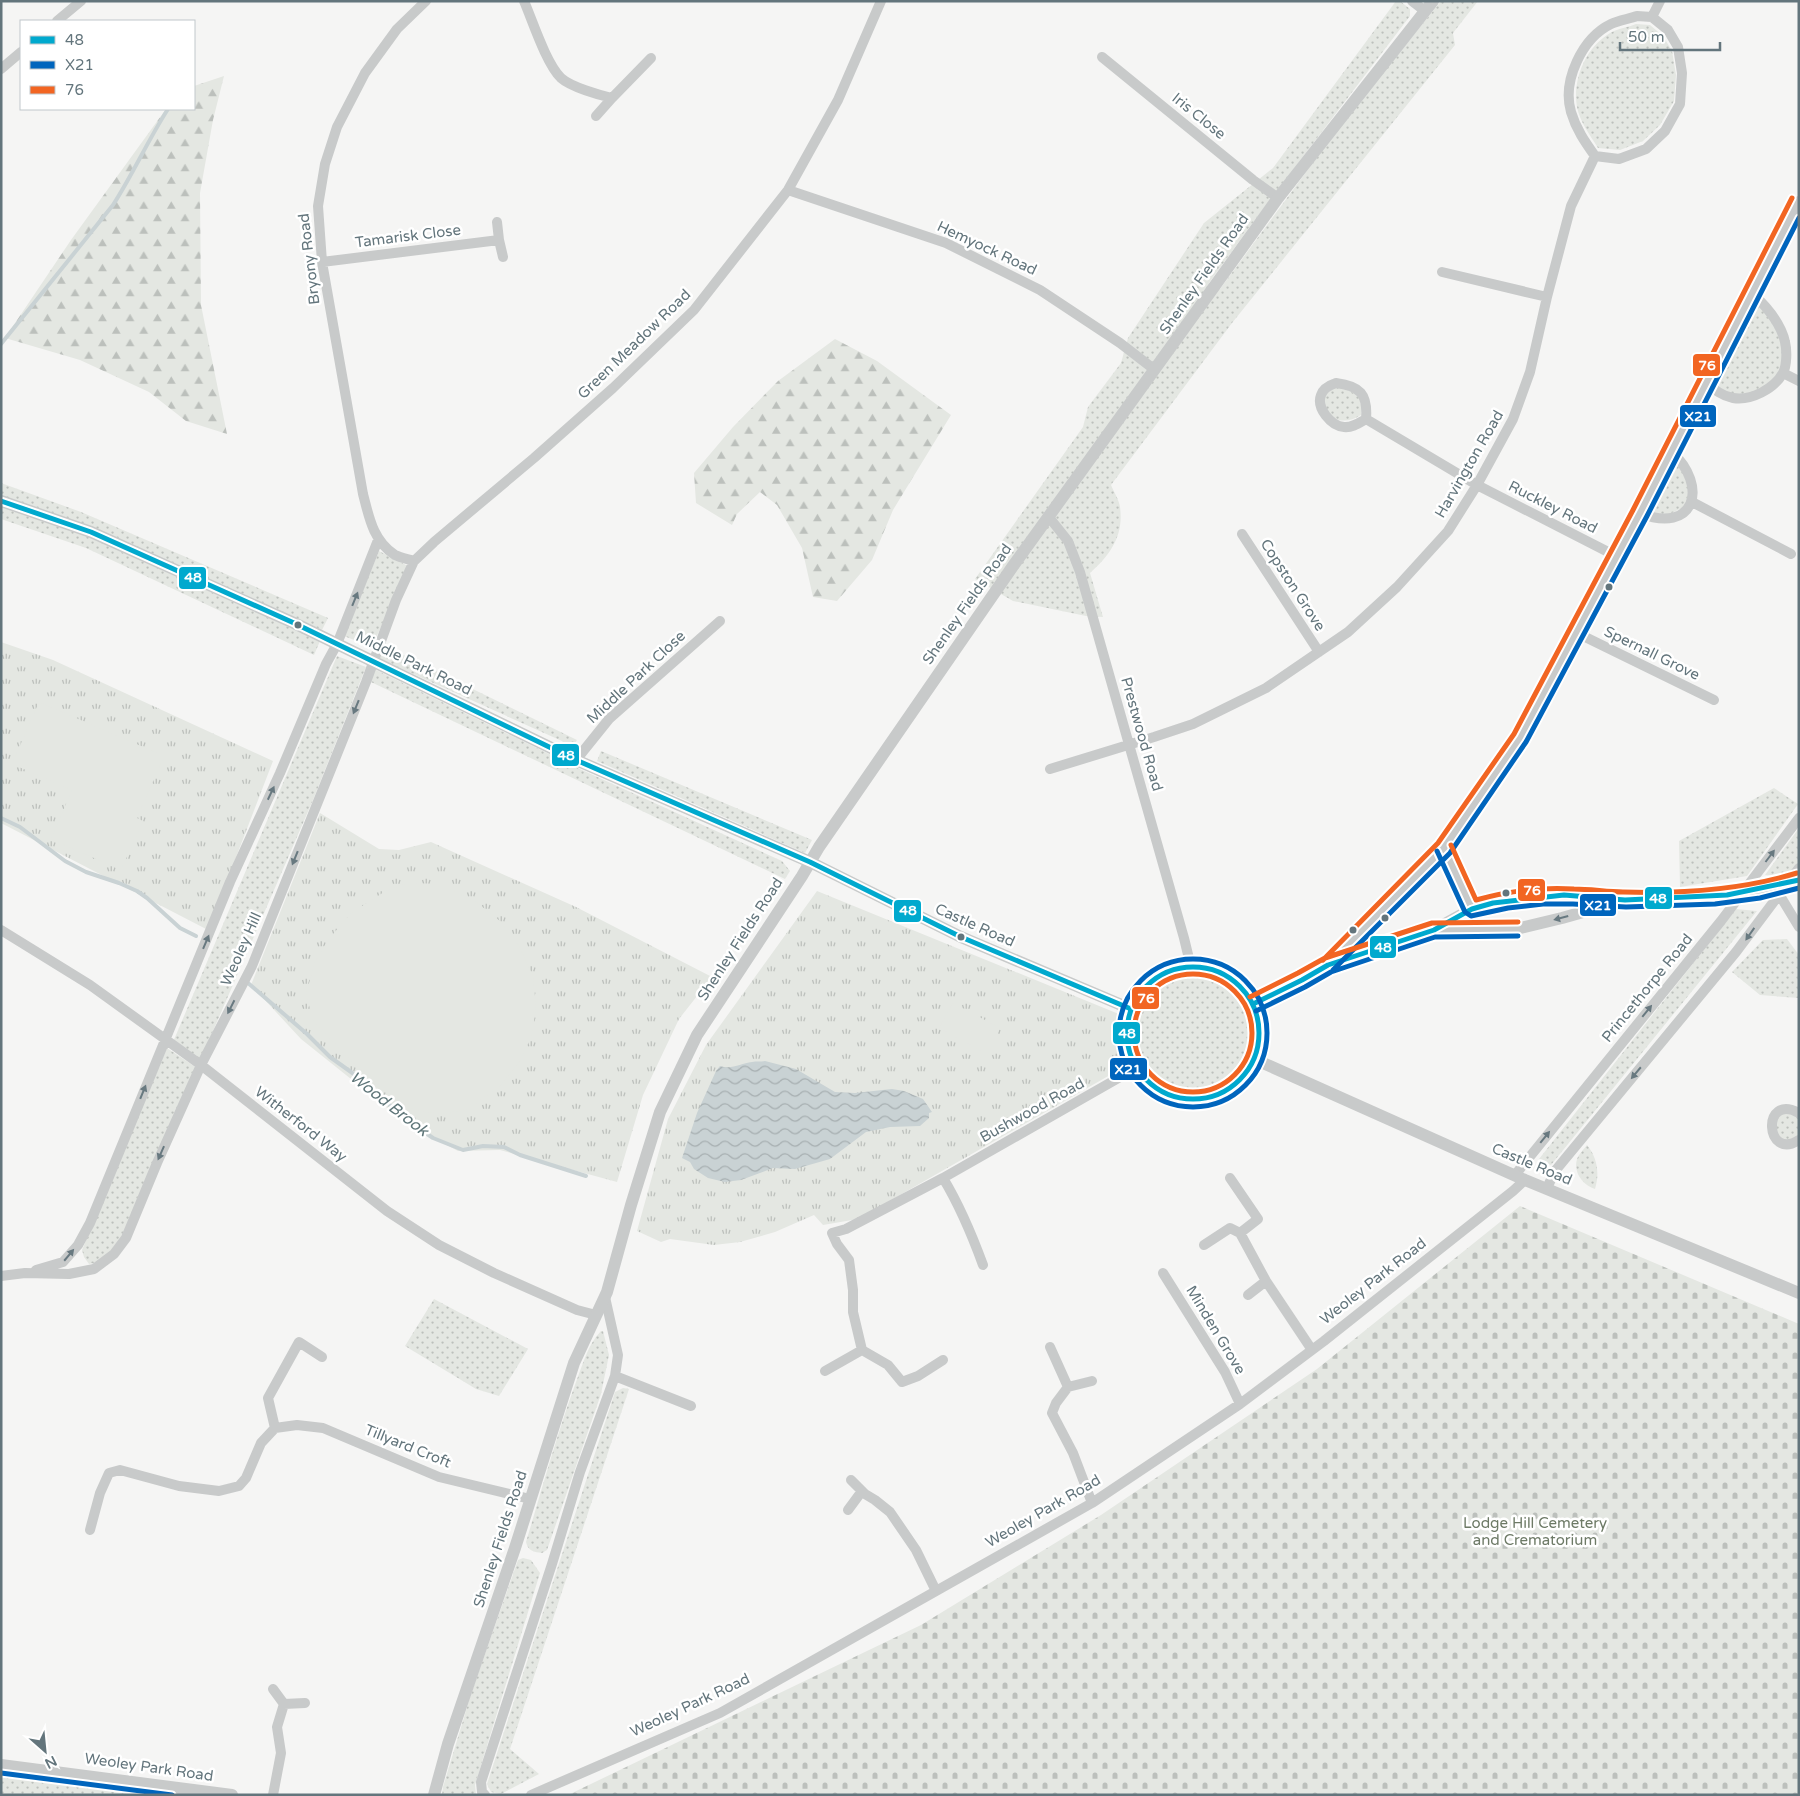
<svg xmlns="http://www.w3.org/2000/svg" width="1800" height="1796" viewBox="0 0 1800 1796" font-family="'Varela Round',sans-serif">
  <defs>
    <pattern id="grass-dots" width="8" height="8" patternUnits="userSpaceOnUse" patternTransform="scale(1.25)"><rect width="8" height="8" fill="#e4e7e2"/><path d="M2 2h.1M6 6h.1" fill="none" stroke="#bcc0bc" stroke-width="1.8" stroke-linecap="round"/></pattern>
    <pattern id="forest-firs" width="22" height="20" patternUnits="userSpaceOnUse" patternTransform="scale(1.25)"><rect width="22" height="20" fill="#e4e7e2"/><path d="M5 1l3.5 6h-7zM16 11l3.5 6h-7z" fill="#bcc0bc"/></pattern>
    <pattern id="cemetery-stones" width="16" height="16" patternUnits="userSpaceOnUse" patternTransform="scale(1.25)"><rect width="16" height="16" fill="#e4e7e2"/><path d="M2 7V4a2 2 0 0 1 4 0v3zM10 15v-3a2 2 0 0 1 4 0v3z" fill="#bcc0bc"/></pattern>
    <pattern id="park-tufts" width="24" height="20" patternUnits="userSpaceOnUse" patternTransform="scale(1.25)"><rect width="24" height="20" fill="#e4e7e2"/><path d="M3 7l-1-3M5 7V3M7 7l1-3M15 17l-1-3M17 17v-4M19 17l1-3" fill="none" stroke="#bcc0bc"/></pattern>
    <pattern id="water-waves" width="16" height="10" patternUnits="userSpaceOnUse" patternTransform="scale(1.25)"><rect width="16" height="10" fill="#c9d2d4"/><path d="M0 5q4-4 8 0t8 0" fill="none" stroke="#a7afb1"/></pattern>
  </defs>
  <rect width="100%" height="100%" fill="#f5f5f4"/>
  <path fill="url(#grass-dots)" d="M 1396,1 L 1400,1 L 1410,9 L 1410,16 L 1254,221 L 1209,283 L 1220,289 L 1340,126 L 1441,1 L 1478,1 L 1453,33 L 1455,45 L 1232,323 L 1111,485 C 1114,492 1119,500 1120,507 C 1124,536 1110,555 1090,573 L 1103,617 L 1086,616 L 1013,601 L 975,579 L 1083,427 L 1088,407 L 1121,363 L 1128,338 L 1204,223 L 1273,168 Z
    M 1636,24 L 1650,25 L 1663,36 L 1672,51 L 1676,75 L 1674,101 L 1660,125 L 1643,141 L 1620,150 L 1598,148 C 1590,135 1580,122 1577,107 C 1572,78 1587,44 1614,31 C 1621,28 1629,27 1636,24 Z
    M 1752,296 L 1764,306 L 1784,342 L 1781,372 L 1760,392 L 1734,397 L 1708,382 Z
    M 1337,385 L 1358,395 L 1361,405 L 1361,415 C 1342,427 1324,419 1324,396 Z
    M 1671,455 L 1691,486 L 1686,506 L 1666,516 L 1645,511 Z
    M 1,483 L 81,512 L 328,618 L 322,630 L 1,495 Z
    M 1,507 L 84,535 L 320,641 L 314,655 L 86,548 L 1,519 Z
    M 379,551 L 408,566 L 372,647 L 344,636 Z
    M 383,645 L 577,740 L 573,746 L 378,658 Z
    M 337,656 L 366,667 L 313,800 L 200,1061 L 173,1042 Z
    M 374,669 L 582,770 L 782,861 L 790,871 L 785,879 L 371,682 Z
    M 601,751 L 812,840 L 805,853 L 597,761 Z
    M 1774,788 L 1798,804 L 1747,876 L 1680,887 L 1679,841 Z
    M 1799,828 L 1799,861 L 1787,877 L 1765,875 Z
    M 1736,909 L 1757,911 L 1551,1165 L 1540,1161 L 1539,1159 Z
    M 1787,939 L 1799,955 L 1799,998 L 1760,995 L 1732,972 L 1763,940 Z
    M1138 1033a55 55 0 1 1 110 0a55 55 0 1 1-110 0Z
    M 167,1048 L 197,1068 L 126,1234 C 117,1245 104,1263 89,1264 L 84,1257 L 82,1250 Z
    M 1783,1113 L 1799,1116 L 1799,1137 L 1784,1142 L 1777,1136 L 1777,1118 Z
    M 1587,1145 C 1597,1157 1600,1173 1595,1189 C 1583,1185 1573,1173 1577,1159 C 1579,1154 1584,1149 1587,1145 Z
    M 434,1299 L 528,1349 L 499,1396 L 476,1389 L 405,1346 Z
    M 601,1331 L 603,1331 L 609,1355 L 601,1394 L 547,1550 L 542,1553 C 534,1552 528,1551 526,1542 C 542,1489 557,1434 576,1382 C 583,1364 588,1344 601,1331 Z
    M 623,1388 L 629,1389 L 510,1749 L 539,1774 L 501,1794 L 491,1792 L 487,1784 L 615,1392 Z
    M 523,1558 L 531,1560 L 540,1573 L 475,1785 L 476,1795 L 442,1795 L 443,1787 L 471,1694 L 518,1560 Z
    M 1,1770 L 206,1795 L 1,1795 Z"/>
  <path fill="url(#forest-firs)" d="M 224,76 L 213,120 L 200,193 L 201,305 L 227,434 L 186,421 L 149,392 L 80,360 L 5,338 L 71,240 L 166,109 L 194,109 L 194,86 Z
    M 835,339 L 877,361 L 951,415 L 893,510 L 872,560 L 837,601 L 813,597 L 802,548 L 777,505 L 760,492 L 737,514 L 732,525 L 696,503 L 694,473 L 733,427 L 778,381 Z"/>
  <path fill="url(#cemetery-stones)" d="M 1520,1206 L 1799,1324 L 1799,1795 L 568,1795 L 921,1625 L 1101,1515 L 1317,1369 Z"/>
  <path fill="url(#park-tufts)" d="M 1,642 L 53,660 L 273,761 L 208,930 L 1,823 Z
    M 320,813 L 379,849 L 399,850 L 431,842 L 576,907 L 712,977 L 679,1019 L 643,1095 L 617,1182 L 500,1150 L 458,1151 L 406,1123 L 301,1039 L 251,985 Z
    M 817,891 L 1131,1019 L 1129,1030 L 1129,1061 L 1124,1067 L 858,1219 L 823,1225 L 814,1215 L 775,1232 L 740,1242 L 714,1245 L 670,1239 L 661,1242 L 637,1231 L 668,1119 L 706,1045 Z"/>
  <path fill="#e4e7e2" d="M 39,702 L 164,756 L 137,818 L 143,821 L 121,870 L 51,839 L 72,790 L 12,764 Z
    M 407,883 L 437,884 L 475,901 L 500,921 L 519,946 L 533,976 L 536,1007 L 532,1035 L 520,1061 L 500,1086 L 468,1109 L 442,1114 L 420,1111 L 397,1103 L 380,1086 L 352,1062 L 313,1020 L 306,994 L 315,962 L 328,940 L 351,913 L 384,892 Z
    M 953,1003 L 1000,1028 L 987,1054 L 939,1028 Z"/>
  <path fill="url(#water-waves)" d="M 765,1061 L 796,1069 L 835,1092 L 855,1093 L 892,1089 L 904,1091 L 923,1099 L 932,1112 L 929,1113 L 929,1118 L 920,1126 L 890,1127 L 866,1132 L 830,1159 L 795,1169 L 773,1168 L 741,1180 L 725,1182 L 708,1178 L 694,1169 L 690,1162 L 682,1158 L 697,1113 L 716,1071 L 720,1066 C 732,1070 741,1063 752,1062 C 756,1061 761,1062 765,1061 Z"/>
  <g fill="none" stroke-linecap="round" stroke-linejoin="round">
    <path stroke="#c9d2d4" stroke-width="4" d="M 1,344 L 113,205 C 133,174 148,140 168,109
      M 1,818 L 20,827 L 65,861 L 86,872 L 119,883 L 137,891 L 147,898 L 180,928 L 196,936
      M 248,983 L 307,1034 L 330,1057 L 351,1072 L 408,1121 L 433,1138 L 463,1150 L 483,1146 L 504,1147 L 520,1155 L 586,1176"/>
    <path stroke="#c8caca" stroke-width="10" d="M 524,1 C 533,22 546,63 561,78 C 571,87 599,95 612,98 L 651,58
      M 1412,1 L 1425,11
      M 1637,16 L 1652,17 L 1668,30 L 1678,47 L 1682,73 L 1680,104 L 1665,131 L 1646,149 L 1619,159 L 1595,156 C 1585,142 1576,129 1571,112 C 1562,81 1582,38 1611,24 C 1619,20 1629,19 1637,16 Z
      M 1652,17 L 1660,1
      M 57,21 L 81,1
      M 1102,57 L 1253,180 L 1278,198
      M 1,69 L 21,52
      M 596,116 L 612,98
      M 788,190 L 946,243 L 1040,290 L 1120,343 L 1155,370
      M 499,240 L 503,257
      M 322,262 L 499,240 L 497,222
      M 1442,272 L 1547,297
      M 1783,373 L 1799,381
      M 1336,383 C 1360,386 1368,394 1366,419 C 1359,423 1352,428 1344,427 C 1331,426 1316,408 1321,395 C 1323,389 1330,385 1336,383 Z
      M 1707,383 C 1715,390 1722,396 1733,398 C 1751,401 1774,389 1783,373 C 1787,365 1787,350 1785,342 C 1781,323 1767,307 1753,294
      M 1366,419 L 1477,485 L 1616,556
      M 1692,502 L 1791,554
      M 1640,513 C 1694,535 1710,487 1671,451
      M 1048,516 L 1068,541 L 1080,572 L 1184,938 L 1191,967
      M 1242,534 L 1319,652
      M 414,561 C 408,559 401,558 395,555 C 373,541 369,517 363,494 L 322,262 L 318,206 L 325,164 L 337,127 L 365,73 L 397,29 L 426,1
      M 1577,633 L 1714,700
      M 576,760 L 609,719 L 720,621
      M 1050,769 L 1154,737 L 1193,724 L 1266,688 L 1348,632 L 1397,587 L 1448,531 L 1477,485 L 1513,419 L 1530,372 L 1547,297 L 1571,206 L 1595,156
      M 1444,848 L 1472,909
      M 1779,894 L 1799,927
      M 1,930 L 90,985 L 201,1065 L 387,1211 L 439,1245 L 494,1273 L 577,1310 L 596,1315
      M 1329,964 L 1444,848 L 1520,738 L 1640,513 L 1753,294 L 1799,201
      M 1799,1113 C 1761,1092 1765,1162 1799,1140
      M 1515,1175 L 1721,921 L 1799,818
      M 943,1178 C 960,1206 972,1235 983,1265
      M 1230,1178 L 1258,1219 L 1240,1233 L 1266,1281 L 1312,1350
      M 1547,1188 L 1555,1171 L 1736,952 L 1799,868
      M 1204,1245 L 1230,1228 L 1240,1233
      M 36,1270 L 63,1262 L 78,1245 L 90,1223 L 230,882 L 280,773 L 326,664 L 337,644 L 378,540
      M 1163,1273 L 1225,1372 L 1240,1404
      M 1,1276 L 25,1273 L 69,1274 L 94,1269 L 114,1254 L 126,1238 L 157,1163 L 201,1065 L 252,966 L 366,682 L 396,600 L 414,561 L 434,542 L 534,458 L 613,388 L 694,310 L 788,190 L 838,100 L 881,1
      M 1248,1295 L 1266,1281
      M 1050,1347 L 1068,1387 L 1056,1403 L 1052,1413 L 1073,1453 L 1092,1503
      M 943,1360 L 918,1376 L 902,1382 L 888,1365 L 862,1350 L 853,1312 L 853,1290 L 849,1260 L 837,1244 L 832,1233 L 846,1229 L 943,1178 L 1136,1068
      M 825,1371 L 862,1350
      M 615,1376 L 691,1406
      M 1068,1387 L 1092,1381
      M 275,1428 L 268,1398 L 299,1342 L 322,1357
      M 851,1480 L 865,1494 L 875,1500 L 890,1512 L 916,1550 L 936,1591
      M 848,1510 L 862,1491
      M 90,1530 L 100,1493 L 109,1473 L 120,1470 L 179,1486 L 219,1491 L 239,1486 L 246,1478 L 261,1443 L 275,1428 L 297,1425 L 323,1428 L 439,1477 L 530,1499
      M 273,1689 L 284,1704 L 305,1703
      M 273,1795 L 281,1753 L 277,1727 L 284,1704
      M 485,1795 L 482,1792 L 481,1782 L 552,1564 L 580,1472 L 615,1376 L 618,1355 L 605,1297
      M 531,1795 L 720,1713 L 1092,1503 L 1240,1404 L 1324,1341 L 1513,1191 L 1525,1180"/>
    <path stroke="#c8caca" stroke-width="12" d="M 1,501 L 91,532 L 294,623 L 576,760 L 810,862 L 961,937 L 1131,1009
      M 1436,930 L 1512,930 L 1562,918 L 1615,903
      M1127 1033a66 66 0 1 1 132 0a66 66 0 1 1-132 0Z
      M 1253,1004 L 1302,980 L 1328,965 L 1434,930 L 1472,909 L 1493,903 L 1564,895 L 1625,900 L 1727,895 L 1786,884 L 1799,880
      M 1254,1059 L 1525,1180 L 1799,1293
      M 1,1765 L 232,1795
      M 434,1795 L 448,1744 L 515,1548 L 574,1363 L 607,1292 L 631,1205 L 660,1112 L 697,1035 L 802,876 L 819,847 L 1013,566 L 1278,198 L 1433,1"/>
    <defs>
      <path id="bus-1" d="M 1,501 L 91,532 L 294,623 L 576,760 L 810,862 L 961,937 L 1131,1009
        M1127 1033a66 66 0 1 1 132 0a66 66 0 1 1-132 0Z
        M 1253,1004 L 1302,980 L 1328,965 L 1434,930 L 1472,909 L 1493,903 L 1564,895 L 1625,900 L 1727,895 L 1799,880"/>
      <path id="bus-2" d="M 1437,851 L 1465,912 L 1471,916 L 1508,908 L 1543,904 L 1573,904 L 1626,907 L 1715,904 L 1760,898 L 1799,888
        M1119 1033a74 74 0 1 1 148 0a74 74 0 1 1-148 0Z
        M 1333,970 L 1450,853 L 1526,742 L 1647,516 L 1799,218
        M 1256,1011 L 1305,987 L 1331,972 L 1435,937 L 1518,936
        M 1,1773 L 172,1795"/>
      <path id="bus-3" d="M 1451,845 L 1476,900 C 1508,891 1541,887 1574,889 C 1591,889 1607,892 1623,892 C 1682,894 1741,890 1797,873
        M 1323,960 L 1438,843 L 1514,734 L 1633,510 L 1792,198
        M1134 1033a59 59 0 1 1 118 0a59 59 0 1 1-118 0Z
        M 1250,997 L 1298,973 L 1325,958 L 1432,923 L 1518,922"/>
    </defs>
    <use href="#bus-1" stroke="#fff" stroke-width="9"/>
    <use href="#bus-2" stroke="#fff" stroke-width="9"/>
    <use href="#bus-3" stroke="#fff" stroke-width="9"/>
    <use href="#bus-1" stroke="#00a9ce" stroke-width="5"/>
    <use href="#bus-2" stroke="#0065bd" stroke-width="5"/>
    <use href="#bus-3" stroke="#f26522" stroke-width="5"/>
  </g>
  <defs><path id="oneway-solid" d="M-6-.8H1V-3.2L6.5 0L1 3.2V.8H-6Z" transform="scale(1.25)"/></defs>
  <g fill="#687980">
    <use href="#oneway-solid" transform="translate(355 599) rotate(-68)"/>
    <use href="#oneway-solid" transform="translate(356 707) rotate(112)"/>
    <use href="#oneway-solid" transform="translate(271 793) rotate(-65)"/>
    <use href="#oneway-solid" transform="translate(1770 856) rotate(-53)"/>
    <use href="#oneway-solid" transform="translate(295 858) rotate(112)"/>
    <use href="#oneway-solid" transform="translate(1561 918) rotate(165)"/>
    <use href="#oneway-solid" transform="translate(1750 934) rotate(125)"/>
    <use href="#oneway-solid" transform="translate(206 942) rotate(-67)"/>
    <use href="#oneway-solid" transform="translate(231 1007) rotate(117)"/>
    <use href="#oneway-solid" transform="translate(1647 1011) rotate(-51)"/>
    <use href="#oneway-solid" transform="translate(1636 1073) rotate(130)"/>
    <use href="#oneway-solid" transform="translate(143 1092) rotate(-68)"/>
    <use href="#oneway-solid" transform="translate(1545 1137) rotate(-51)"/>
    <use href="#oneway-solid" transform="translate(161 1153) rotate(114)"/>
    <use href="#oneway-solid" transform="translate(69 1255) rotate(-50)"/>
  </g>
  <g fill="#63757c" stroke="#fff" stroke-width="2">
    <circle cx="1609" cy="587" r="4.5"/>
    <circle cx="298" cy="625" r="4.5"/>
    <circle cx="1506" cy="893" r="4.5"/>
    <circle cx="1385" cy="918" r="4.5"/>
    <circle cx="1353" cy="930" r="4.5"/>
    <circle cx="961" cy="937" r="4.5"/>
  </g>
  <g text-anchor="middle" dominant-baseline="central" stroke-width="5" stroke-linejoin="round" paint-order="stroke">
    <g font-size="15" fill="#63757c" stroke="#fff">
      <text transform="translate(1199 116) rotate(39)">Iris Close</text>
      <text transform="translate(408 236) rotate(-7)">Tamarisk Close</text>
      <text transform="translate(987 248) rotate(25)">Hemyock Road</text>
      <text transform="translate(309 259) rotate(-97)">Bryony Road</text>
      <text transform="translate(1204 274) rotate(-55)">Shenley Fields Road</text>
      <text transform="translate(634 344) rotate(-44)">Green Meadow Road</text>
      <text transform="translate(1469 464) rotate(-60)">Harvington Road</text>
      <text transform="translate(1553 507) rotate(27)">Ruckley Road</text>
      <text transform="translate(1293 585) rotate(57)">Copston Grove</text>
      <text transform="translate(967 604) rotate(-55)">Shenley Fields Road</text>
      <text transform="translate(1652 653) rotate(26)">Spernall Grove</text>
      <text transform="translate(414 663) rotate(26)">Middle Park Road</text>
      <text transform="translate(636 677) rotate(-43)">Middle Park Close</text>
      <text transform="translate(1142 734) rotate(74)">Prestwood Road</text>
      <text transform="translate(975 925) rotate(24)">Castle Road</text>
      <text transform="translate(740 939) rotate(-57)">Shenley Fields Road</text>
      <text transform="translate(241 949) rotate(-66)">Weoley Hill</text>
      <text transform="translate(1647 988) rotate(-51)">Princethorpe Road</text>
      <text transform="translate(1032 1110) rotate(-29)">Bushwood Road</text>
      <text transform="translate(301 1124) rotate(38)">Witherford Way</text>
      <text transform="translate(1532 1164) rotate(23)">Castle Road</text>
      <text transform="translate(1373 1281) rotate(-38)">Weoley Park Road</text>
      <text transform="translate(1216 1330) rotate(59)">Minden Grove</text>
      <text transform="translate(408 1446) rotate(22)">Tillyard Croft</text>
      <text transform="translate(1043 1511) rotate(-30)">Weoley Park Road</text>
      <text transform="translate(500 1539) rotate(-72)">Shenley Fields Road</text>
      <text transform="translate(690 1705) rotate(-25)">Weoley Park Road</text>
      <text transform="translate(149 1767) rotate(8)">Weoley Park Road</text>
    </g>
    <g font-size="15" fill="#6d7a66" stroke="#fff">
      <text x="1535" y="1523">Lodge Hill Cemetery<tspan x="1535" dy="17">and Crematorium</tspan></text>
    </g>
    <g font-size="16" font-style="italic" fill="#5e7578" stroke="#fff">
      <text transform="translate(389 1104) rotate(38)">Wood Brook</text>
    </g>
  </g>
  <g stroke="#fff" stroke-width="2">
    <rect x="1692" y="353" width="29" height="24" rx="5" fill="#f26522"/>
    <rect x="1679" y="404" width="38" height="24" rx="5" fill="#0065bd"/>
    <rect x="178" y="566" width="29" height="24" rx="5" fill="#00a9ce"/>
    <rect x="551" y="743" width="29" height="24" rx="5" fill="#00a9ce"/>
    <rect x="1517" y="878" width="29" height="24" rx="5" fill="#f26522"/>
    <rect x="1644" y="886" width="29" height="24" rx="5" fill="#00a9ce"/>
    <rect x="1579" y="893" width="38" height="24" rx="5" fill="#0065bd"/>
    <rect x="893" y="899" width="29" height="24" rx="5" fill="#00a9ce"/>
    <rect x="1369" y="935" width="28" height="24" rx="5" fill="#00a9ce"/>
    <rect x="1131" y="986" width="29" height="24" rx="5" fill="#f26522"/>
    <rect x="1112" y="1021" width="29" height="24" rx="5" fill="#00a9ce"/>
    <rect x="1109" y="1057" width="39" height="24" rx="5" fill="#0065bd"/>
  </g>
  <g font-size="14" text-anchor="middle" font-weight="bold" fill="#fff">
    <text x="1707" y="370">76</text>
    <text x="1698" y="421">X21</text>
    <text x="193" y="582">48</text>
    <text x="566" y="760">48</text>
    <text x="1532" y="895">76</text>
    <text x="1658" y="903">48</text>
    <text x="1598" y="910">X21</text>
    <text x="908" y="915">48</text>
    <text x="1383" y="952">48</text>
    <text x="1146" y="1003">76</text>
    <text x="1127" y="1038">48</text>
    <text x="1128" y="1074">X21</text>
  </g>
  <rect width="1800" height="1796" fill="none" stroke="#63757c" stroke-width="5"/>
  <rect x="20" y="20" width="175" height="90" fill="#ffffff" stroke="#c1c8cb"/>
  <rect x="30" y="36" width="25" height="8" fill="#00a9ce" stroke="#c1c8cb"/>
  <text x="65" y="45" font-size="15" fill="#63757c">48</text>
  <rect x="30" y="61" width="25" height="8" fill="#0065bd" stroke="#c1c8cb"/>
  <text x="65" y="70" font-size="15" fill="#63757c">X21</text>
  <rect x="30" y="86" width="25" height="8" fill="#f26522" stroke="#c1c8cb"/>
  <text x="65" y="95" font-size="15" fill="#63757c">76</text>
  <g transform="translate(45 1751) rotate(153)" stroke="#ffffff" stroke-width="4" paint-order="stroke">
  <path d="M0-4L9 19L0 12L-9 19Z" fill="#63757c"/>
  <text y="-8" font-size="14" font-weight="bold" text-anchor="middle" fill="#63757c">N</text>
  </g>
  <path d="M1620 42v8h100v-8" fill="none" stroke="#63757c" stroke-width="2.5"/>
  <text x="1628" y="42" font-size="15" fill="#63757c" stroke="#ffffff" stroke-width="4" paint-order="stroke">50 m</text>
</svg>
